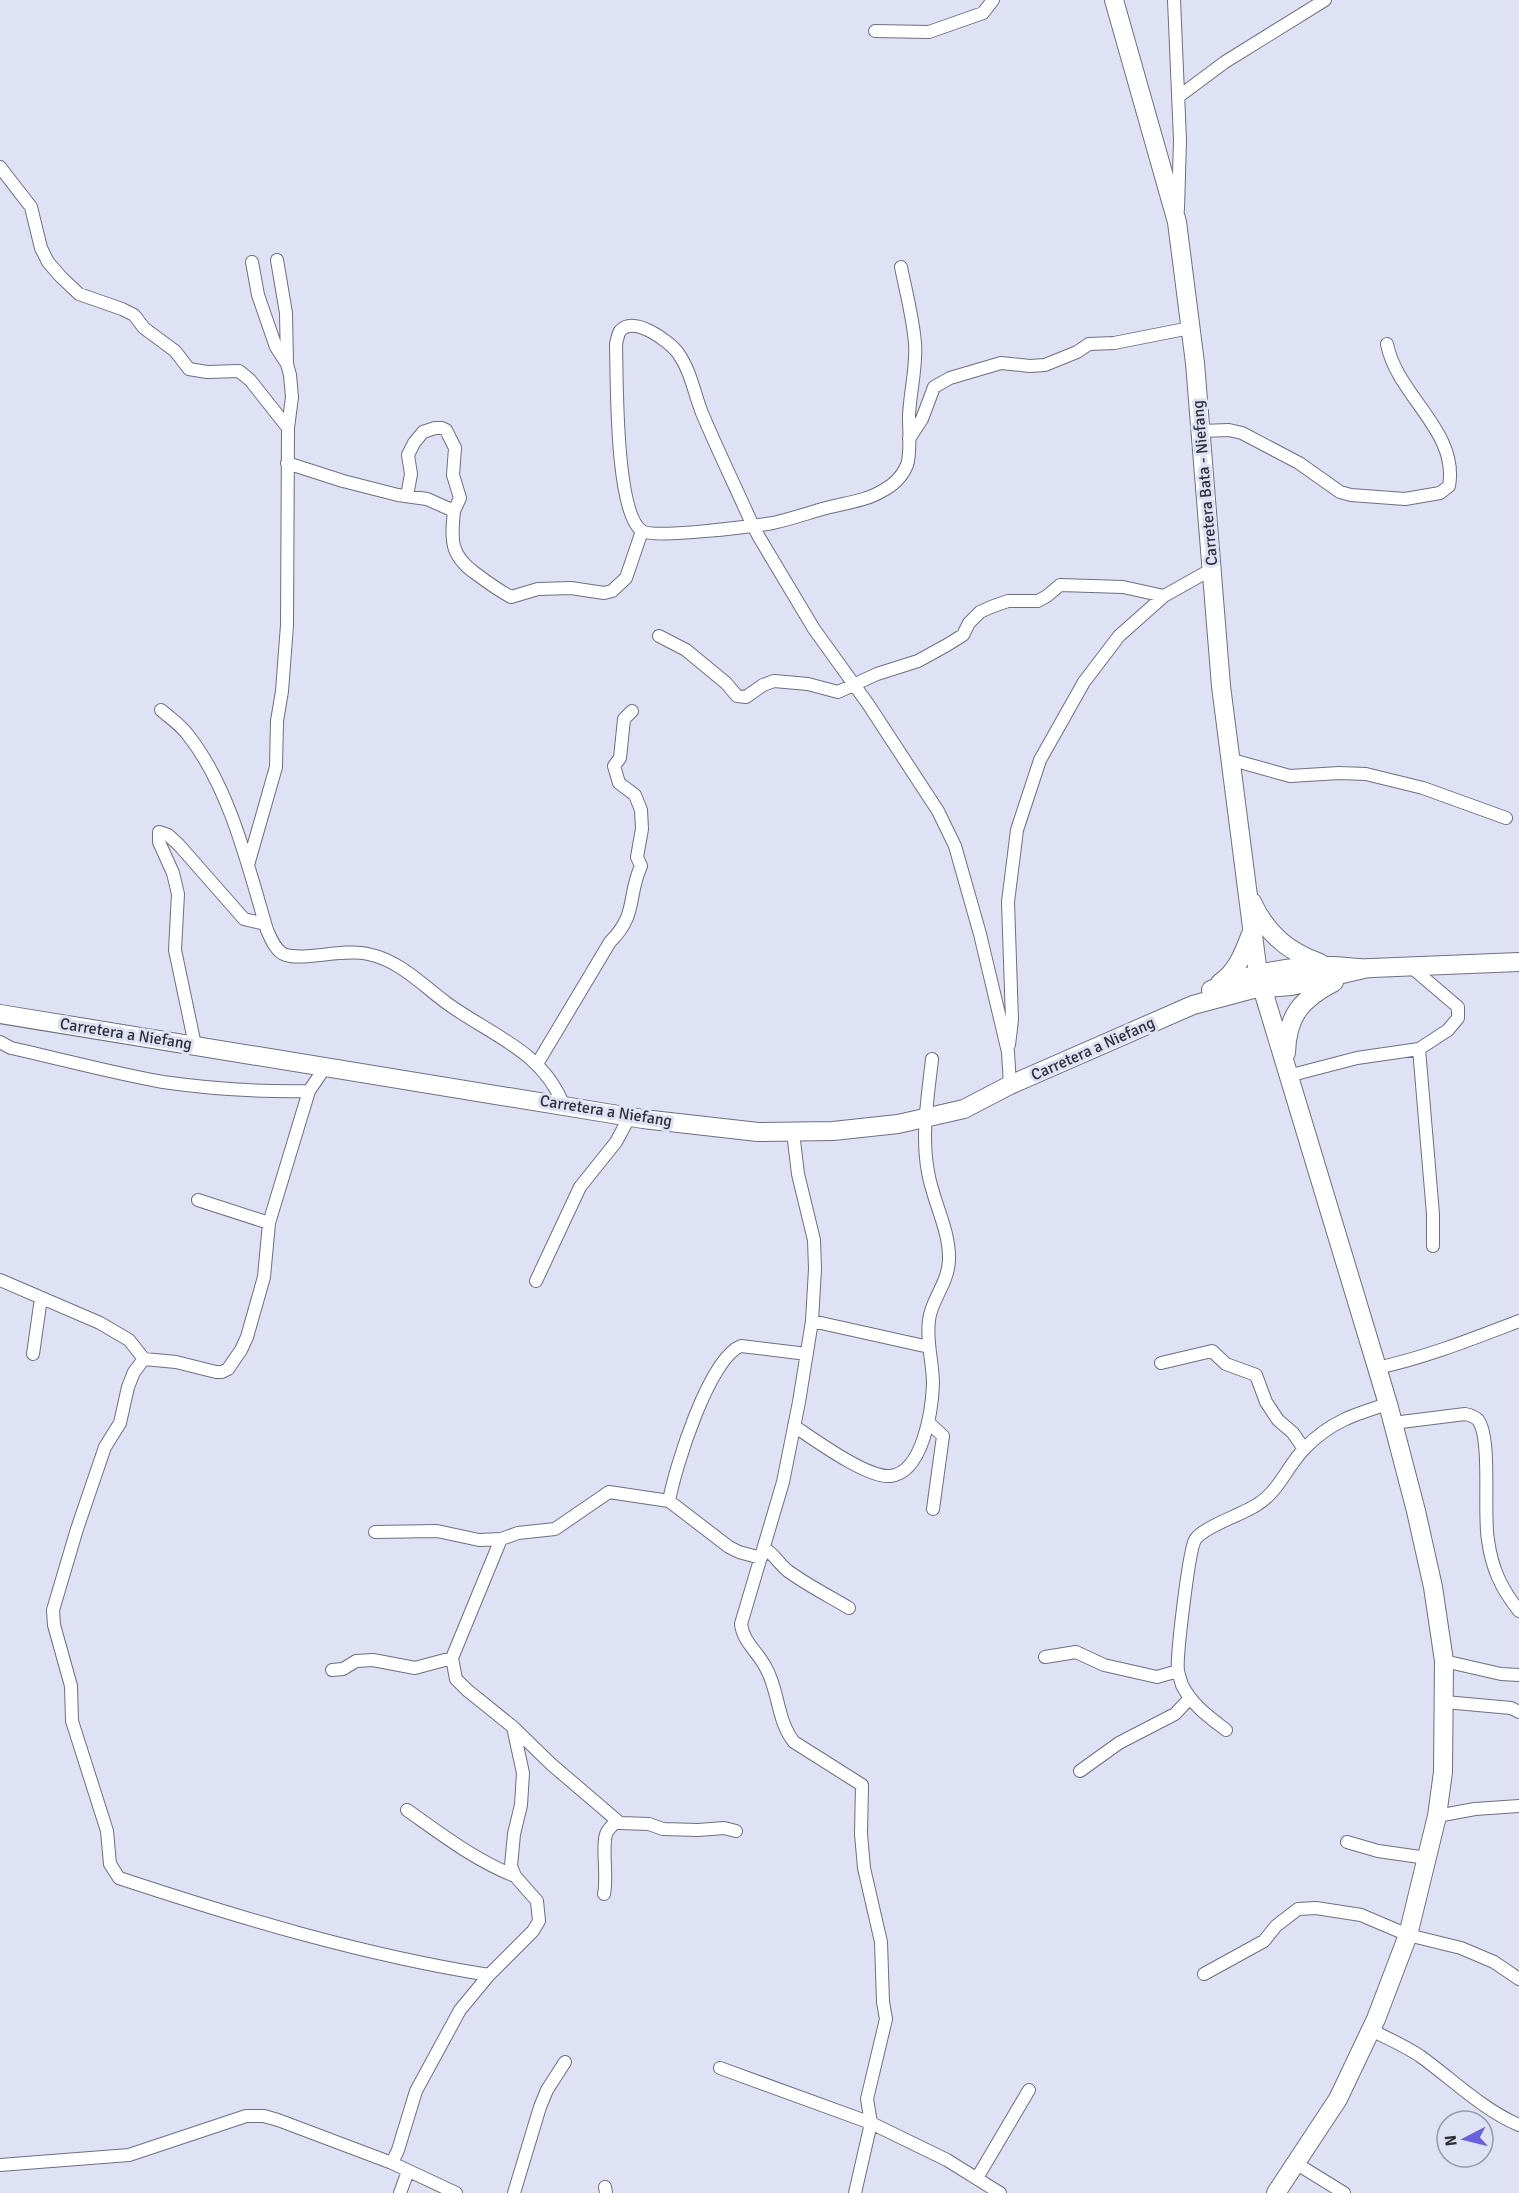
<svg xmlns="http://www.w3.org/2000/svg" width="1519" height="2193" viewBox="0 0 1519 2193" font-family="Signika,sans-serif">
  <rect width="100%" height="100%" fill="#dfe1f5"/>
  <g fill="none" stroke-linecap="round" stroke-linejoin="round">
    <defs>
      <path id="minor" d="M 1174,0 L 1180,140 L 1178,209
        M 875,31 L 929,32 L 983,13 L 993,0
        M 1178,97 L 1225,62 L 1325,0
        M 0,167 L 31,207 L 41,248 L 48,262 L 61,277 L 79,294 L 122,309 L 134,315 L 144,328 L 175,351 L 189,369 L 207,372 L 239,371 L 250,380 L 288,428
        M 277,260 L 286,313 L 287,363
        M 901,267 C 906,292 913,318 915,343 C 917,367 910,391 909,416 C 909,429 911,454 907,465 C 902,477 894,485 882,491 C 866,501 844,503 826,508 C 808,513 791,519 773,523 C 754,526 654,539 642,531 C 615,513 617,378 616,344 C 617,340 618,334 620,331 C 634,315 669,341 678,353 C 691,371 694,393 702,413 C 718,451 736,488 753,526 L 759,537 L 814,629 L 868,704 L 938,811 L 955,846 L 980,934 L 1008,1052 L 1010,1085
        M 1201,431 L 1229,430 L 1242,433 L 1299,463 L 1340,492 L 1351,495 L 1405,499 L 1440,493 L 1449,486 C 1459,431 1397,396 1387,344
        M 909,439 L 922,419 L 934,387 L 950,378 L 1001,363 L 1030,366 L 1045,365 L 1077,352 L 1089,344 L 1114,343 L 1190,328
        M 287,463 L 343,481 L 398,495 L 427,499 L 454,511 C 451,540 450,555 475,573 C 487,582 498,590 511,597 L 538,589 L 571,588 L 604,593 L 612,591 L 626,578 L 642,531
        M 407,496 L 411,474 L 408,455 L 414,443 L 423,432 L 435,428 L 442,428 L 446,430 L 455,448 L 453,475 L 460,498 L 454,511
        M 659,636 L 686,650 L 726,683 L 737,696 L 746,697 L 763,685 L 774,681 L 808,684 L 838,692 L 877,674 L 918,661 L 947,645 L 963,635 L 969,623 L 980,612 L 991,607 L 1008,601 L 1038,601 L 1047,596 L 1060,585 L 1123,587 L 1164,596
        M 161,710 C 170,718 181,725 188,735 C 230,788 248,866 267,930 C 271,939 276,952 286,955 C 305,961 344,948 368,954 C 401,961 422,985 448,1004 C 491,1035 542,1051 563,1104
        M 1229,759 L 1290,776 L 1339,773 L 1366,774 L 1423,788 L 1506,818
        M 248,865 L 276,767 L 277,721 L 282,691 L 287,625 L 288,428 L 292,397 L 290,375 L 287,364 L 276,347 L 258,295 L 252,262
        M 0,1042 L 11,1048 C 61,1059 112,1073 163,1082 C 212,1089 260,1092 309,1091
        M 195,1045 L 175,950 L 178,894 L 173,873 L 159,842 L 159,832 L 168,835 L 179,845 L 244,919 L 265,924
        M 1009,1045 L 1012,1020 L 1008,902 L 1017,830 L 1040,760 L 1084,682 L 1119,636 L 1164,596 L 1212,569
        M 1419,1049 L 1433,1214 L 1433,1246
        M 537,1064 L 610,942 C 638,914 627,897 641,866 L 637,857 L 642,829 L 641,810 L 635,795 L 619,783 L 614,766 L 620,758 L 624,719 L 632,711
        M 1288,1076 L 1357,1058 L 1419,1049 L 1448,1030 L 1458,1018 L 1458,1007 L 1410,966
        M 793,1132 L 798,1174 L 814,1240 L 815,1269 L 812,1321 L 799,1402 L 783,1482 L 741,1624 C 743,1642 758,1652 766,1668 C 779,1691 777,1721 794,1742 L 862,1785 L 861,1834 L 864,1868 L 881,1942 L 883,2002 L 886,2019 L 867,2099 L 871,2123 L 855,2193
        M 198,1200 L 269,1223
        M 0,1280 L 100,1323 L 129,1340 L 144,1359 L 176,1362 L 216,1372 L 222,1372 L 228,1369 L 241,1350 L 247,1337 L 264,1277 L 269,1223 L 309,1091 L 326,1066
        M 536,1281 L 580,1187 L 616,1142 L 630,1116
        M 812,1321 L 929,1347
        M 33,1354 L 41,1298
        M 144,1359 L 134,1372 L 128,1387 L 120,1423 L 105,1447 L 77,1529 L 53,1610 L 54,1625 L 71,1686 L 72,1721 L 107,1831 L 110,1864 L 119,1878 C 240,1918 363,1955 489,1975
        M 1161,1363 L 1212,1351 L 1226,1364 L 1256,1375 L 1266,1402 L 1278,1420 L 1293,1433 L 1304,1449
        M 1377,1368 C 1427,1357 1472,1339 1519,1321
        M 928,1422 L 943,1436 L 933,1509
        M 1393,1423 L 1465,1414 C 1470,1415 1474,1416 1478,1420 C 1492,1438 1483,1514 1488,1540 C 1492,1569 1501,1588 1519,1611
        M 794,1426 C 815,1440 867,1478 890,1476 C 923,1473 932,1410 933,1384 C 933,1362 926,1342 929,1320 C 931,1300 948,1284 949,1260 C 950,1230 933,1202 928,1172 C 921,1135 928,1096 932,1059
        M 669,1501 C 675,1468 709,1358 741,1346 L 807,1354
        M 375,1532 L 437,1531 L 479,1540 L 501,1539
        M 764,1548 C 774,1554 779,1564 788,1571 C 807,1585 829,1596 849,1608
        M 1045,1657 L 1076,1652 L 1104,1665 L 1157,1677 L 1178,1671
        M 1444,1661 L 1501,1674 L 1519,1675
        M 332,1670 L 343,1669 L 356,1661 L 373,1660 L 415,1668 L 452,1658
        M 1445,1702 L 1511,1708 L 1519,1712
        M 513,1727 L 551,1764 L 620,1823 L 649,1824 L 663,1829 L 698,1830 L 724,1828 L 736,1831
        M 1226,1730 C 1209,1717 1192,1705 1182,1685 C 1181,1681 1179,1676 1178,1671 C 1176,1658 1189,1550 1195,1540 C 1202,1527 1244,1514 1258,1504 C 1280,1490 1287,1466 1305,1448 C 1330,1422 1355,1414 1388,1404
        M 1080,1771 L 1119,1743 L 1175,1714 L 1190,1698
        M 407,1810 C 441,1834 476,1861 515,1876
        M 1437,1816 L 1475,1809 L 1519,1806
        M 1347,1842 L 1378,1851 L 1427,1858
        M 604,1894 C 608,1878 601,1843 607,1832 C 609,1828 614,1824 617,1821
        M 1204,1974 L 1264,1941 L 1276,1926 L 1298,1909 L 1316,1908 L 1361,1915 L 1408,1935 L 1461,1948 L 1494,1962 L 1519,1979
        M 1371,2030 C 1387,2038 1405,2046 1420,2056 C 1452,2079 1483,2110 1519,2125
        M 720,2068 L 871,2123 L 947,2160 L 1000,2193
        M 392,2163 L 398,2150 L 416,2091 L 460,2010 L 489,1975 L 533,1931 L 539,1921 L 537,1901 L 515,1876 L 511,1866 L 514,1834 L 521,1805 L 523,1773 L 513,1727 L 467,1690 L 456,1679 L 452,1658 L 501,1539 L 518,1533 L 555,1529 L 609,1492 L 669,1501 L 729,1547 L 739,1552 L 761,1558
        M 1297,2164 L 1344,2193
        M 0,2165 L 129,2155 L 246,2116 L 264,2116 L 278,2120 L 392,2163 L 456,2193
        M 977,2178 L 1029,2090
        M 605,2187 L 606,2193
        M 400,2193 L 408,2171
        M 514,2193 L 540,2107 L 547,2090 L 565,2062"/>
      <path id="primary" d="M 1114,0 L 1177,222 L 1195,363 L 1221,686 L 1258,974 L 1388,1404 L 1416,1511 L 1433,1587 L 1444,1661 L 1443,1772 L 1437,1816 L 1408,1935 L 1376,2019 L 1338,2099 L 1276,2193
        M 1252,902 C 1266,933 1288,952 1320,963
        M 1220,983 C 1237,972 1244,952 1251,934
        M 1211,990 C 1249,973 1289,966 1331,966 C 1345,966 1359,969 1372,968 C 1421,966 1470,964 1519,962
        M 0,1014 L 643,1119 L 758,1132 L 833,1131 L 898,1124 L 964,1109 L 1010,1085 L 1193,1005 L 1253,989 L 1291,986 L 1368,968
        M 1286,1053 C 1287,1016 1301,999 1334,982"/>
    </defs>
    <use href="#minor" stroke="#6e6f81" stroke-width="14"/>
    <use href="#primary" stroke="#6e6f81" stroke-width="20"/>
    <use href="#minor" stroke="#fff" stroke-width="12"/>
    <use href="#primary" stroke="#fff" stroke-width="18"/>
  </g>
  <g text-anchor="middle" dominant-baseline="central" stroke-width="6" stroke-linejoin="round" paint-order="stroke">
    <g font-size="16" fill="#2e2f37" stroke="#dfe1f5">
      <text transform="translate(1205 483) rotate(-95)">Carretera Bata - Niefang</text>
      <text transform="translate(126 1034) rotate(9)">Carretera a Niefang</text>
      <text transform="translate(1093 1049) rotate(-24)">Carretera a Niefang</text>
      <text transform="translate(606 1111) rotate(9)">Carretera a Niefang</text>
    </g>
  </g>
  <g transform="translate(1465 2139) rotate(263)"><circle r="28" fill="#dfe1f5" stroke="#989aa9" stroke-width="1.5"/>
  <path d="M0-4.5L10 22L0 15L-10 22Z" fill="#6762db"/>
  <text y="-9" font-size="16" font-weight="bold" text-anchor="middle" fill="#2e2f37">N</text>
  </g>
</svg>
